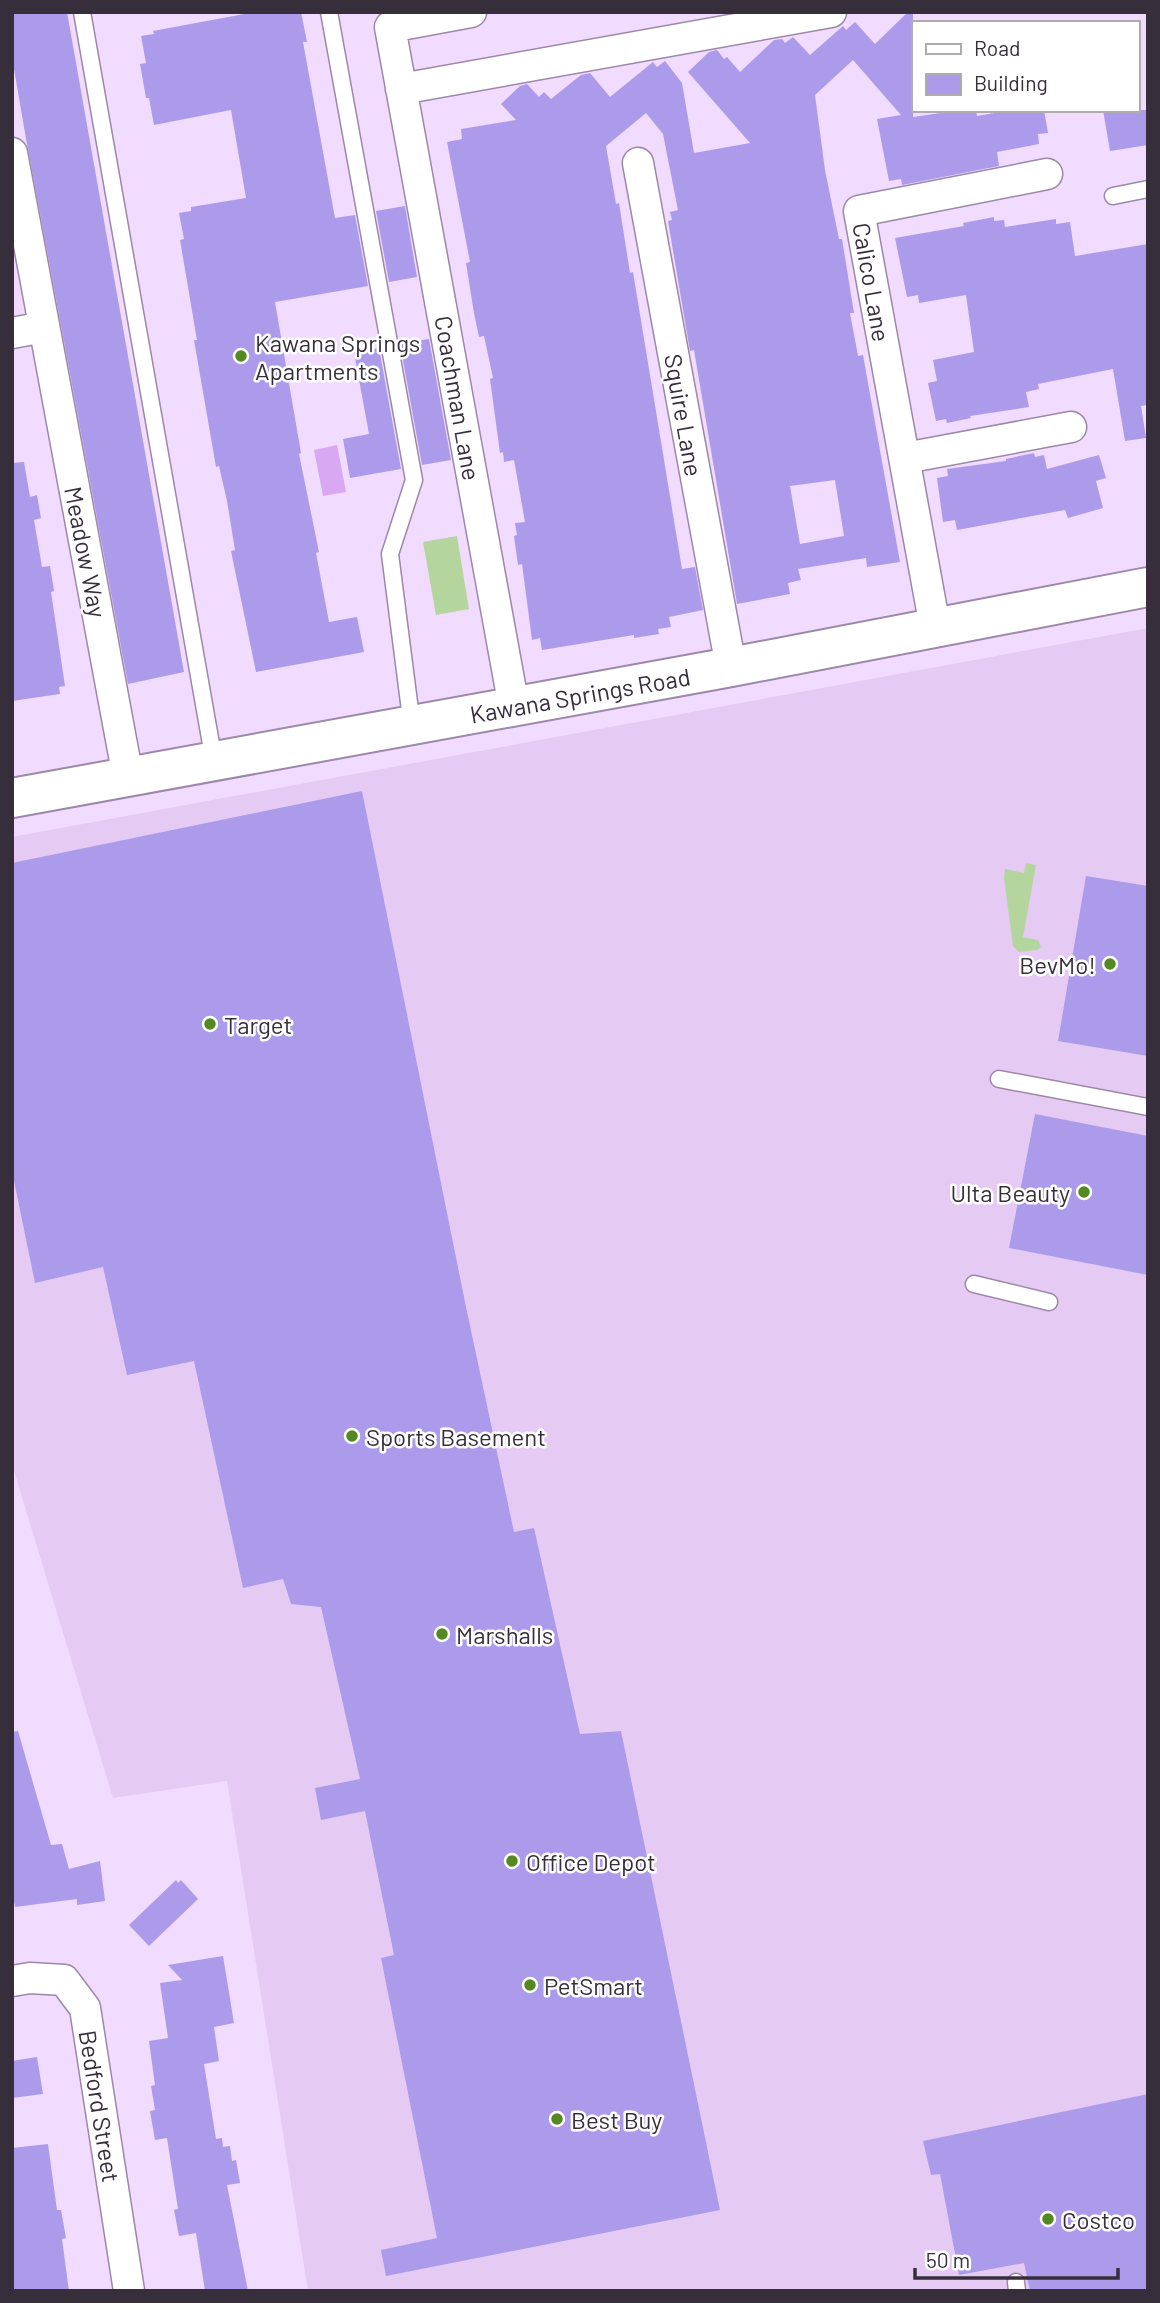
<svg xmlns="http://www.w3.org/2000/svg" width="1160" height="2303" viewBox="0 0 1160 2303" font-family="Barlow,sans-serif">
  <rect width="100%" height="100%" fill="#f1dbfe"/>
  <path fill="#e5cbf3" d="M 1148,628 L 1148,2291 L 308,2291 L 227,1781 L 113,1798 L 12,1464 L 12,837 Z"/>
  <path fill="#b5d59f" d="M 457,536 L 469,609 L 436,615 L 423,542 Z
    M 1026,863 L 1036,865 L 1023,937 L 1038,940 L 1041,947 L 1037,950 L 1019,952 L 1013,946 L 1004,878 L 1005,869 L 1024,873 Z"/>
  <path fill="#d8a8f3" d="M 337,445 L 346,492 L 323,496 L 314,450 Z"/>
  <path fill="#ac9beb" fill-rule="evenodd" d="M 12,12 L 67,12 L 184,672 L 128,684 L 25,133 L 12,57 Z
    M 255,12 L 301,12 L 307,42 L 303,42 L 335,218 L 355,215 L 368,286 L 275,302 L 301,453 L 299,454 L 319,552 L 316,553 L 329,622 L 357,617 L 364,652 L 256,672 L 231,551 L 235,550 L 227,501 L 219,466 L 216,467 L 194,340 L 197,340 L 180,240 L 184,239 L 179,213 L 191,211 L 191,207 L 246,198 L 231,110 L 154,125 L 149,98 L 146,98 L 140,64 L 146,63 L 141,36 L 154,34 L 153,31 Z
    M 908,12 L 913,12 L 913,117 L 961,110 L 976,110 L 977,116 L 1012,110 L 1044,110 L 1048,133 L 1038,134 L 1039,144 L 997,152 L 999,166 L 902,185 L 901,179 L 889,181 L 877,119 L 901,115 L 853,60 L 815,95 L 825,170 L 839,239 L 842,239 L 854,313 L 850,313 L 858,356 L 863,355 L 900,562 L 867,567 L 866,558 L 798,569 L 801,580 L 788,583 L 790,594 L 737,604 L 694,350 L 690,351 L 668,221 L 672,220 L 670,212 L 678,210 L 663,134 L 646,113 L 606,146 L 616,204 L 619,203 L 630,273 L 633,272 L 682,569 L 695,567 L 703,610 L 669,617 L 671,627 L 658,629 L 659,634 L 634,638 L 634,635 L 542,650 L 540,638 L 532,640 L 522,564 L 518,565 L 514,536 L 517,535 L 515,523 L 525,522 L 514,460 L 504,462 L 503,452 L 500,453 L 490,379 L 493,378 L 484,336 L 479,337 L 474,313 L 466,263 L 470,262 L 447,142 L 462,139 L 461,129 L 516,120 L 501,104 L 520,86 L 527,84 L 539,97 L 544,92 L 551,99 L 581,75 L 590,73 L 610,97 L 653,62 L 657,67 L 665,61 L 682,83 L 694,153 L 750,143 L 688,72 L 709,52 L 717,50 L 724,59 L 727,57 L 740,72 L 774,40 L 782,39 L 785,43 L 793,37 L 810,55 L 843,26 L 846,30 L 855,22 L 875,44 ZM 835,480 L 844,536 L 800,544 L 790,486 Z
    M 1103,110 L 1148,110 L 1148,145 L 1110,151 Z
    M 405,206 L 417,277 L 389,282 L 376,211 Z
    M 994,217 L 994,221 L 1004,220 L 1005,227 L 1056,219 L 1056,224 L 1070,222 L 1075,256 L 1148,244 L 1148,405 L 1141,406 L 1146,438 L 1125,441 L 1113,369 L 1038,384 L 1039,389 L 1026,392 L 1029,407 L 970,416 L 971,418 L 947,423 L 946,419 L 936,421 L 928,383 L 937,381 L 933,360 L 974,352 L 966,295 L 919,303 L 918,295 L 907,297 L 895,238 L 964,226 L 963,223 Z
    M 429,339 L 451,460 L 422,465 L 400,344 Z
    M 379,348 L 401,469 L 350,478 L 343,439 L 369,434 L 354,352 Z
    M 1034,453 L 1035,457 L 1044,455 L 1047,469 L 1099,455 L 1106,478 L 1096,481 L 1103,508 L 1068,518 L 1065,510 L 957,530 L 955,520 L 943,522 L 937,478 L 948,476 L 947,469 L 1006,461 L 1006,459 Z
    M 24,462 L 30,497 L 37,495 L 41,518 L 34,520 L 42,567 L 50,566 L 54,591 L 51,592 L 65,686 L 59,687 L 60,694 L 12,701 L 12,463 Z
    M 362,791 L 466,1307 L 514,1532 L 534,1528 L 580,1734 L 621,1731 L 720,2210 L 386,2276 L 381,2250 L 437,2238 L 381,1958 L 394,1955 L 365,1811 L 321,1820 L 315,1788 L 360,1779 L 321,1607 L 291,1604 L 283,1579 L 243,1588 L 194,1361 L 127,1375 L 103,1267 L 35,1283 L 12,1171 L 12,863 Z
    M 1086,876 L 1148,886 L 1148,1056 L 1058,1041 Z
    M 1035,1114 L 1148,1136 L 1148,1275 L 1009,1248 Z
    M 18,1731 L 51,1845 L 62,1844 L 69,1869 L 100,1861 L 105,1901 L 77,1905 L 77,1899 L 15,1907 L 12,1890 L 12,1732 Z
    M 176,1880 L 178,1883 L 181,1880 L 198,1899 L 149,1946 L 129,1925 Z
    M 223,1956 L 234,2023 L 214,2027 L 219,2061 L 204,2064 L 216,2139 L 222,2138 L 223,2147 L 230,2146 L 232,2161 L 236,2160 L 240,2183 L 227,2185 L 248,2291 L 205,2291 L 196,2233 L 179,2236 L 174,2210 L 178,2209 L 167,2138 L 155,2140 L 150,2111 L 155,2110 L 151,2086 L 155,2085 L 149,2041 L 168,2038 L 160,1983 L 182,1980 L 168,1965 Z
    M 37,2057 L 43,2094 L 12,2098 L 12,2061 Z
    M 1148,2094 L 1148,2291 L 1030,2291 L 1024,2263 L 959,2275 L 940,2174 L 931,2175 L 923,2141 Z
    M 48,2144 L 57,2210 L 61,2210 L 66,2238 L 62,2239 L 69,2291 L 12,2291 L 12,2148 Z"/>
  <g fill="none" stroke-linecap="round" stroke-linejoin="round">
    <defs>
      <path id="service" d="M 82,12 L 214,761
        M 329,12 L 414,480 L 390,554 L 412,726
        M 1113,196 L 1148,189
        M 999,1079 L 1148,1107
        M 974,1284 L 1049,1302
        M 1016,2282 L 1017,2291"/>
      <path id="minor" d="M 471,12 L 390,27 L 514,707
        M 401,89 L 831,12
        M 12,153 L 128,777
        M 638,163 L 731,667
        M 12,333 L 44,327
        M 905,458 L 1071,427
        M 935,627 L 859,211 L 1047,174
        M 12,1981 L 30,1978 L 64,1980 L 85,2008 L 129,2291"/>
      <path id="tertiary" d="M 12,798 L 731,667 L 1148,587"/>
    </defs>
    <use href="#service" stroke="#9c88a8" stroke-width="19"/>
    <use href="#minor" stroke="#9c88a8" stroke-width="33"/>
    <use href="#tertiary" stroke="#9c88a8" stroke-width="42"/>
    <use href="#service" stroke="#fff" stroke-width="16"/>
    <use href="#minor" stroke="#fff" stroke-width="30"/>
    <use href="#tertiary" stroke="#fff" stroke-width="38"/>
  </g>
  <g fill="#548921" stroke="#fff" stroke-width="2.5">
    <circle cx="241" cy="356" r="7"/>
    <circle cx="1110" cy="964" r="7"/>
    <circle cx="210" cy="1024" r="7"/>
    <circle cx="1084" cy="1192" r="7"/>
    <circle cx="352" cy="1436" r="7"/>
    <circle cx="442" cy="1634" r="7"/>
    <circle cx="512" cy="1861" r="7"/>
    <circle cx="530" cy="1985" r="7"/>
    <circle cx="557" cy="2119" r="7"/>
    <circle cx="1048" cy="2219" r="7"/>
  </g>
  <g text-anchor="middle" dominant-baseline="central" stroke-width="5" stroke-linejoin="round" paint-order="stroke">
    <g font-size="24" fill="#372e3c" stroke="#fff">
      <text transform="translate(872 282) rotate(80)">Calico Lane</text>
      <text transform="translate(458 398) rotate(80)">Coachman Lane</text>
      <text transform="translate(684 415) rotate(80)">Squire Lane</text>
      <text transform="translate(86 552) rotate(79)">Meadow Way</text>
      <text transform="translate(580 695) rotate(-10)">Kawana Springs Road</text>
      <text transform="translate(100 2106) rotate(81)">Bedford Street</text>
    </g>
    <g font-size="24" fill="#372e3c" stroke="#fff" text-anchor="start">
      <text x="255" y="342">Kawana Springs<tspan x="255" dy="28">Apartments</tspan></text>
      <text x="1096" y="964" text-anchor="end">BevMo!</text>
      <text x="224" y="1024">Target</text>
      <text x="1070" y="1192" text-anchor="end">Ulta Beauty</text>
      <text x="366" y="1436">Sports Basement</text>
      <text x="456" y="1634">Marshalls</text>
      <text x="526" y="1861">Office Depot</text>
      <text x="544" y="1985">PetSmart</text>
      <text x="571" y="2119">Best Buy</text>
      <text x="1062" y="2219">Costco</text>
    </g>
  </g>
  <rect width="1160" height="2303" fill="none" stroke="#372e3c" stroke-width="28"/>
  <rect x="912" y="21" width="228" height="91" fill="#ffffff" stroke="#afabb1" stroke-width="2"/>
  <rect x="926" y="44" width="35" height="10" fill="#ffffff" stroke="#afabb1" stroke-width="2"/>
  <text x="974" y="56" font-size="21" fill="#372e3c">Road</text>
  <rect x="926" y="74" width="35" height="21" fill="#ac9beb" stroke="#afabb1" stroke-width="2"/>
  <text x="974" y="91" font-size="21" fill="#372e3c">Building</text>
  <path d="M915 2268v10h203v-10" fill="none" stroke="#372e3c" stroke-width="3.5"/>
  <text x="926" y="2268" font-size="21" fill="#372e3c" stroke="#ffffff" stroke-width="5" paint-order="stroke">50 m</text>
</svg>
